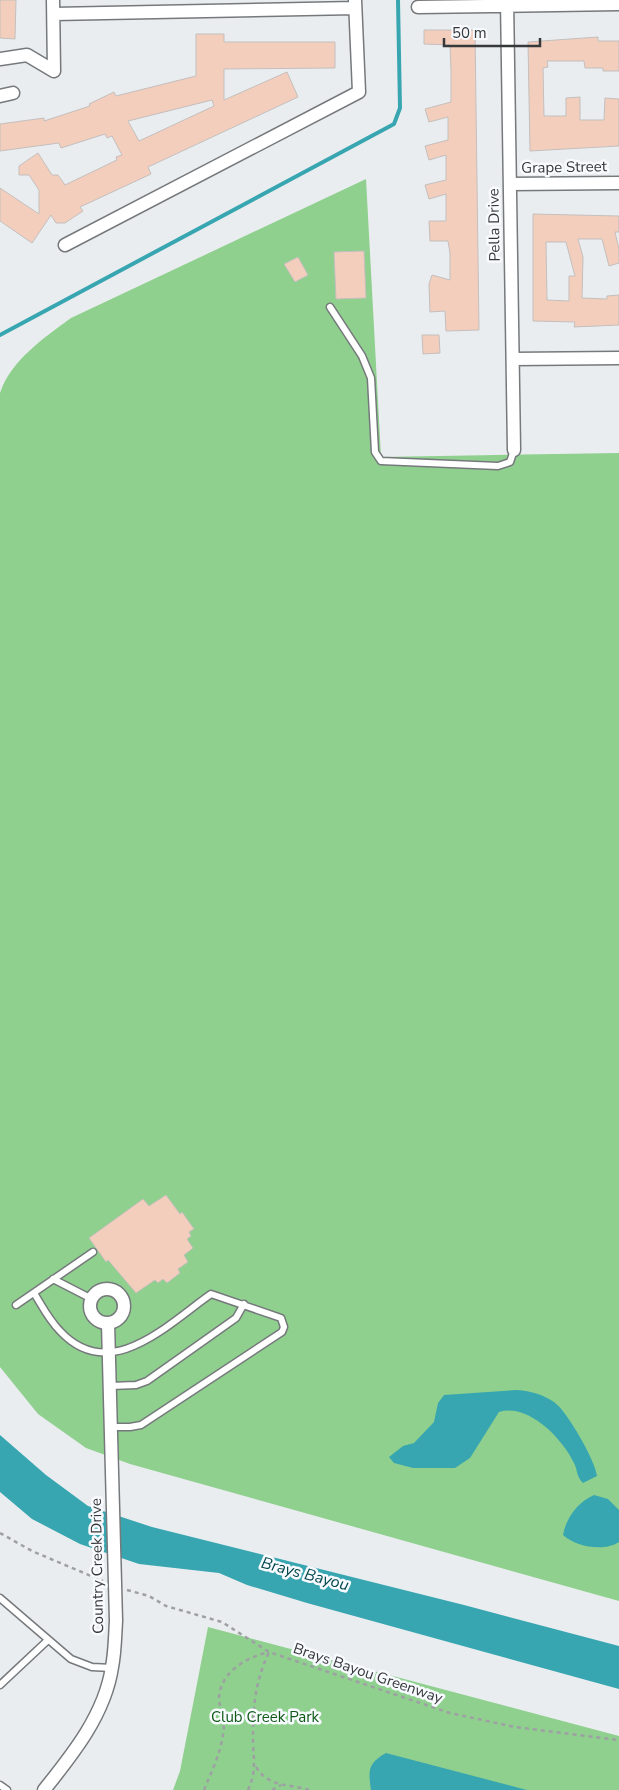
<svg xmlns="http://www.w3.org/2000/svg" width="619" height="1790" viewBox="0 0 619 1790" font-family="'Nunito Sans',sans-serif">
  <rect width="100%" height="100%" fill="#eaedf0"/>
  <path fill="#8fd08e" d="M 366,179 L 381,457 L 619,453 L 619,1601 L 130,1464 L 86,1448 L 38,1414 L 0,1367 L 0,393 C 11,360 44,338 71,318 Z
    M 208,1627 L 619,1736 L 619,1790 L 173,1790 L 180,1771 Z"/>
  <path fill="#38a6b0" d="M 517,1390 C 531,1391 542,1394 554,1402 C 567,1411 595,1460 597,1476 L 583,1483 C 576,1476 578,1471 574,1463 C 562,1438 528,1403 499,1412 L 470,1458 L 455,1468 L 413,1468 L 394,1463 L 389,1457 L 403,1446 L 414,1443 L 434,1422 L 438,1403 L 444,1395 Z
    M 0,1435 L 46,1475 L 88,1506 L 152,1527 L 464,1605 L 619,1646 L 619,1689 L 307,1603 L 247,1585 L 219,1573 L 139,1564 L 80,1544 L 32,1519 L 0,1492 Z
    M 594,1495 L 608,1499 L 619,1510 L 619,1542 C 604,1552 576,1547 563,1535 C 566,1518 578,1502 594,1495 Z
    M 386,1753 L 527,1790 L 371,1790 C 368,1770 368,1763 386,1753 Z"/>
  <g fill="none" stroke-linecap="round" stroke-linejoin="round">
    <path stroke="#38a6b0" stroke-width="4" d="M 0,335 L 394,124 L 400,108 L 398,0"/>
  </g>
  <path fill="#f4cebd" stroke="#c3bfbd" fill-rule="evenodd" d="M 0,0 L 16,0 L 15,39 L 0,38 Z
    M 424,30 L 475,30 L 479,330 L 446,331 L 445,311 L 430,312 L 429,284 L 432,275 L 450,280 L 450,253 L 448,241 L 430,241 L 429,221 L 446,221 L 446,194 L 429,199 L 425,185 L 446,180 L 446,155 L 429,160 L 425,146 L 448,140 L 448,117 L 429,122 L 425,109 L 451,102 L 451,71 L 450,45 L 424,44 Z
    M 196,34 L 224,34 L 224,42 L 335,42 L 335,68 L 224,69 L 224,100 L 287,72 L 298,97 L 148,167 L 151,174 L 80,207 L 83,211 L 65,223 L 56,223 L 51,215 L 32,243 L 0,221 L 0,188 L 39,214 L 39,190 L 29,175 L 19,175 L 19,166 L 38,153 L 52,175 L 58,175 L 65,185 L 117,160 L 116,157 L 122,155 L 112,136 L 107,138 L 105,134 L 61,148 L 59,143 L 0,151 L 0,124 L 44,118 L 44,121 L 90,106 L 89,104 L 114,92 L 116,96 L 196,76 ZM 212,100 L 214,106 L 139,141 L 128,121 Z
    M 598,37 L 598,41 L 619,41 L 619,71 L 603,71 L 603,68 L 585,68 L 584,61 L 547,61 L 548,67 L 543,68 L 544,116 L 566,116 L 566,98 L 580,97 L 580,120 L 604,120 L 605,98 L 619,99 L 619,146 L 530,151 L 528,42 Z
    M 533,214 L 619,216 L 619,232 L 615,232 L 619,249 L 619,263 L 609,266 L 602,239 L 578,239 L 583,257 L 582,298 L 607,299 L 607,296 L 619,295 L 619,325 L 574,327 L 575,322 L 533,321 ZM 546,242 L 566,242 L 575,276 L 569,276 L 569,301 L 547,300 Z
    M 364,251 L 366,298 L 336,299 L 334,252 Z
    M 298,257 L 308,275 L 295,282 L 284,264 Z
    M 422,335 L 439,335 L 440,353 L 423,354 Z
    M 166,1195 L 180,1214 L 182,1212 L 194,1229 L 189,1232 L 191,1236 L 187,1239 L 193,1248 L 184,1255 L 188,1262 L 178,1269 L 180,1273 L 167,1283 L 163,1279 L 158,1283 L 155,1280 L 136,1293 L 108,1260 L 106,1262 L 89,1238 L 143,1199 L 149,1206 Z"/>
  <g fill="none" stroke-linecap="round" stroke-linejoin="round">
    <defs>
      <path id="service" d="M 330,307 L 362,356 L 371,378 L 375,452 L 381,461 L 498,466 L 510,462 L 514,450
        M 53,1279 L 92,1299
        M 34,1293 C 42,1306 49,1320 60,1331 C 110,1385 168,1324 211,1294 L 281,1318 L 284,1327 L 282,1332 L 141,1425 L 130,1427 L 111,1427
        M 16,1305 L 93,1252
        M 110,1386 L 136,1385 L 147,1381 L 236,1318 L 244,1304
        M 0,1598 L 71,1659 L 92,1667 L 112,1668
        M 0,1685 L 48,1640
        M 0,1785 L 7,1790"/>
      <path id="minor" d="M 507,0 L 514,450
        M 418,7 L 619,4
        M 54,14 L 355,8
        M 0,59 L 27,55 L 54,71 L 53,0
        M 0,96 L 13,93
        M 510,184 L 619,183
        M 65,245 L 359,92 L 355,0
        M 513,359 L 619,358
        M90 1306a17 17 0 1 1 34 0a17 17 0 1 1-34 0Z
        M 44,1790 C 73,1754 105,1714 112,1667 C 115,1652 115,1636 116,1621 L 108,1323"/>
    </defs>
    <use href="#service" stroke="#76797c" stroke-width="9"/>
    <use href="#minor" stroke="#76797c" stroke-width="15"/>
    <path stroke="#9ea0a3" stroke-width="2.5" stroke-dasharray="4 4" stroke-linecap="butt" d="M 0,1533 L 32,1551 L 103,1581
      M 127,1590 L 149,1596 L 166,1606 L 222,1622 L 269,1652 L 450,1713 L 515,1727 L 619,1740
      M 256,1767 C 270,1788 286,1783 309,1790
      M 204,1790 C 213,1768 223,1749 224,1724 C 225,1716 219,1707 219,1698 C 220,1672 247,1657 269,1652
      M 248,1790 C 256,1773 254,1762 253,1744 C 253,1708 254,1685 269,1652
      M 272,1790 L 281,1785"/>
    <use href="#service" stroke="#fff" stroke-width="6"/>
    <use href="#minor" stroke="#fff" stroke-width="12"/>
  </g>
  <g text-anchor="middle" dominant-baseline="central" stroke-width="5" stroke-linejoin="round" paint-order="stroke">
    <g font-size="15" fill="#37383a" stroke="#f7fafe">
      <text transform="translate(564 167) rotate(-1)">Grape Street</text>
      <text transform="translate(494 225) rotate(-91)">Pella Drive</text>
      <text transform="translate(97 1566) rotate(-91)">Country Creek Drive</text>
      <text transform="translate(368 1673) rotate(19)">Brays Bayou Greenway</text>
    </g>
    <g font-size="15" fill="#0e5915" stroke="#f7fafe">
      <text x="265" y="1717">Club Creek Park</text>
    </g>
    <g font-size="16" font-style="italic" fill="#03484d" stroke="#f7fafe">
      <text transform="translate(305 1574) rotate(15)">Brays Bayou</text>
    </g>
  </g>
  <path d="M444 38v8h96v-8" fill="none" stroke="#37383a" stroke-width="2.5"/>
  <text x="452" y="38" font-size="15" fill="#37383a" stroke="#f7fafe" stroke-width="4" paint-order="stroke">50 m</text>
</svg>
